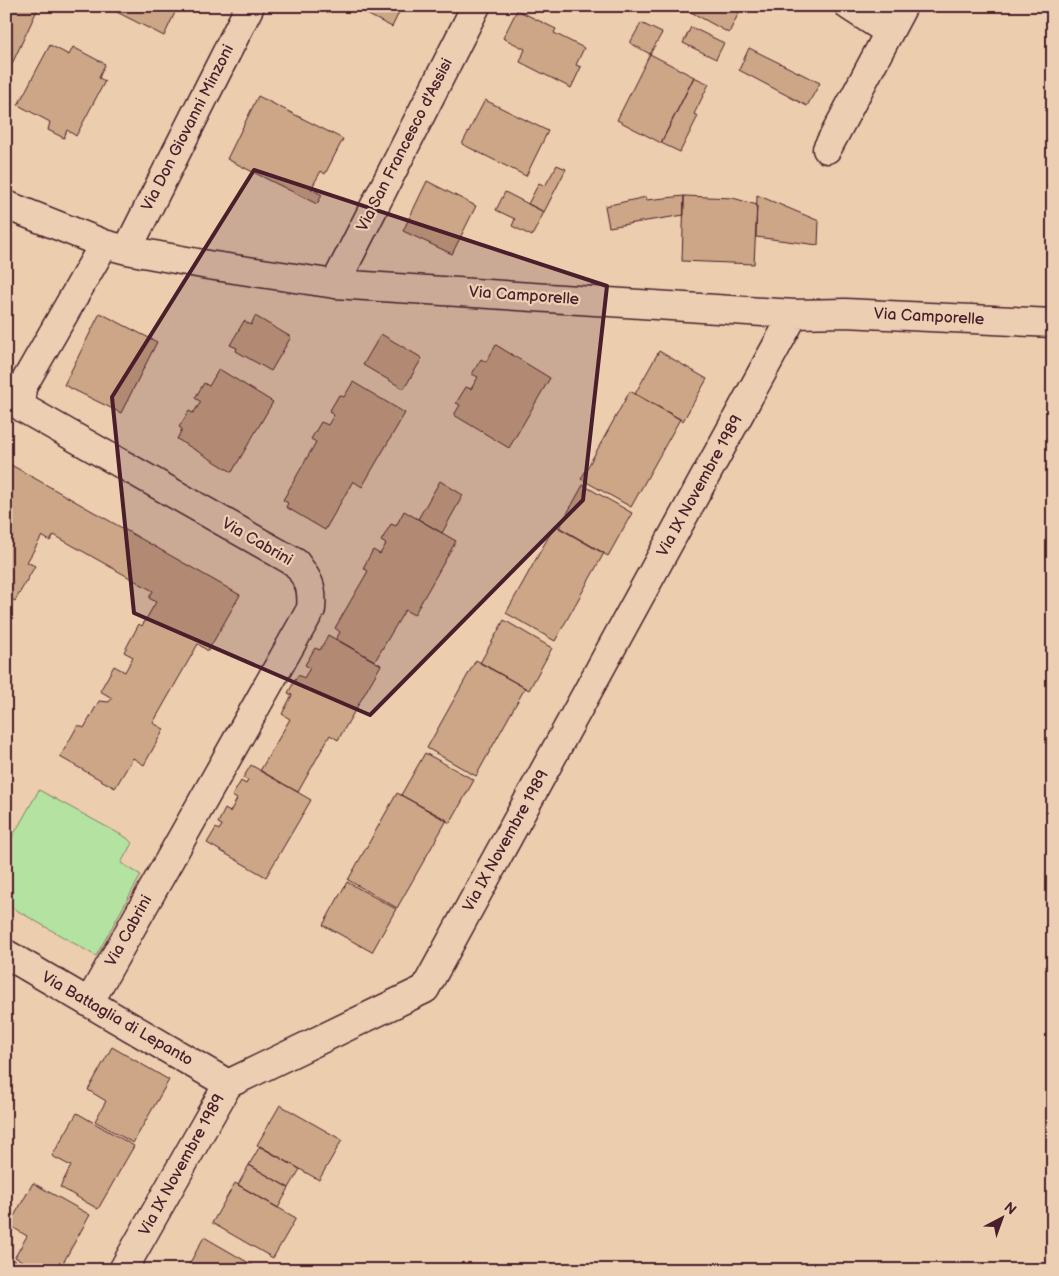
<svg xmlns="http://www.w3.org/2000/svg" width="1059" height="1276" viewBox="0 0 1059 1276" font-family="'Balsamiq Sans',sans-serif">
  <rect width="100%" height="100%" fill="#ecceaf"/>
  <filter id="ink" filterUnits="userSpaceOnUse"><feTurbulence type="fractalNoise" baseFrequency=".02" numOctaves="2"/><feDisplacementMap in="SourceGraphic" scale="10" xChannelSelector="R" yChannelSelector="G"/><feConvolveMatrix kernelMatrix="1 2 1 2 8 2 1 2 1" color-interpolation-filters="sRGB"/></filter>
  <g filter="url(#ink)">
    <path fill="#b4e2a1" stroke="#7f8066" d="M 39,790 L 127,838 L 132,843 L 121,863 L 141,875 L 96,956 L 6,904 L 6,848 Z"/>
    <path fill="#cca686" stroke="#4a1f2b" d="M 6,6 L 39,6 L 11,66 L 6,64 Z
      M 105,6 L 178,6 L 164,36 Z
      M 351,6 L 402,6 L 392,27 Z
      M 680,6 L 742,6 L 729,33 Z
      M 517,10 L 556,29 L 554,33 L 584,48 L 576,65 L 581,67 L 571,88 L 520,62 L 525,49 L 503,38 Z
      M 641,23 L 662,33 L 650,54 L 630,43 Z
      M 691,27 L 724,43 L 716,59 L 683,43 Z
      M 50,45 L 69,55 L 73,47 L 105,64 L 99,78 L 105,81 L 76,136 L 67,130 L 64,138 L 48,130 L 50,122 L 18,105 Z
      M 749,48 L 820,83 L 807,106 L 739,70 Z
      M 650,54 L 694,77 L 661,143 L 617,120 Z
      M 694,77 L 709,84 L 694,114 L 698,116 L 680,152 L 661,143 Z
      M 258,96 L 343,139 L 325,174 L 321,171 L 311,189 L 322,195 L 317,204 L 227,159 Z
      M 485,100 L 548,131 L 526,176 L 462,144 Z
      M 557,165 L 566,169 L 544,212 L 528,204 L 539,183 L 545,186 Z
      M 427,181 L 476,206 L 452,254 L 403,231 Z
      M 505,192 L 544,212 L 532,236 L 512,226 L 515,219 L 496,210 Z
      M 757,195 L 819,221 L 818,245 L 756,237 Z
      M 684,196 L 733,198 L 757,205 L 754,264 L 682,261 Z
      M 684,196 L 684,215 L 609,227 L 605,206 L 646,197 L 646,200 Z
      M 100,313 L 157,342 L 121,413 L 64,385 Z
      M 255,316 L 291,337 L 271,371 L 236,351 L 237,348 L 230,345 L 244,321 L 251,325 Z
      M 381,334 L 422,358 L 404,389 L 363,365 Z
      M 496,345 L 550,378 L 509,448 L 454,415 L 460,405 L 456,403 L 466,387 L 471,389 L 478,377 L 472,374 L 481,359 L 486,362 Z
      M 659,351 L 707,379 L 683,421 L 635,394 Z
      M 219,369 L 273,402 L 232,472 L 177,439 L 182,429 L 179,427 L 189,411 L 193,413 L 201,402 L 195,398 L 204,383 L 209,386 Z
      M 353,382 L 405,413 L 362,487 L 353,481 L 325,530 L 286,507 L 288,503 L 283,500 L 316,442 L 311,439 L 321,422 L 328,425 L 334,415 L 329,412 L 339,395 L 344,397 Z
      M 630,391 L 680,419 L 631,507 L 581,479 Z
      M 6,462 L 240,595 L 208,651 L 198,644 L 153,723 L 164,729 L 144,765 L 133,758 L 115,788 L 60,757 L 78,725 L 84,728 L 99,701 L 109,702 L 112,698 L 100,691 L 114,666 L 125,672 L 133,657 L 124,652 L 139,624 L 142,626 L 156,602 L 149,598 L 153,591 L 54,535 L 50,541 L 42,536 L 27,562 L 35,566 L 15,601 L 6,596 Z
      M 440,481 L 463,495 L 442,533 L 418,519 Z
      M 583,485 L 632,513 L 608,556 L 559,528 Z
      M 404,511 L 456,541 L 414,615 L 405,610 L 375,661 L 336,639 L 340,632 L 335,628 L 368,571 L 363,568 L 373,550 L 380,554 L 386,544 L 381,541 L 391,524 L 396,526 Z
      M 555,525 L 604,553 L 555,641 L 506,613 Z
      M 504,620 L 552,648 L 529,690 L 480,663 Z
      M 328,635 L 381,665 L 338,740 L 330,735 L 298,792 L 260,771 L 290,719 L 282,714 L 292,695 L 288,693 L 298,675 L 304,678 L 310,668 L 305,665 L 315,648 L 320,650 Z
      M 476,660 L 525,688 L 476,776 L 427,748 Z
      M 425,753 L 474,780 L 450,823 L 401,795 Z
      M 251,765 L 311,800 L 266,877 L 207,843 L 216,828 L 219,830 L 222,825 L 218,823 L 225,809 L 230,812 L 237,799 L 232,796 L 241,781 L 246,784 L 248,780 L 243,778 Z
      M 397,793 L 447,820 L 397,908 L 348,880 Z
      M 347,882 L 396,909 L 372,952 L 323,925 Z
      M 112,1047 L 169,1080 L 133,1143 L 95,1121 L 106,1101 L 88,1090 Z
      M 280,1105 L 342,1140 L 319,1180 L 257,1145 Z
      M 77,1113 L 134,1146 L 98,1209 L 60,1187 L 71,1166 L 52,1156 Z
      M 260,1146 L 300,1169 L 289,1188 L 249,1165 Z
      M 249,1165 L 289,1188 L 278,1208 L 238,1185 Z
      M 33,1183 L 90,1215 L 59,1270 L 37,1270 L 15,1257 L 27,1236 L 9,1225 Z
      M 235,1183 L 296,1218 L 273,1258 L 212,1223 Z
      M 204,1237 L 261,1270 L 186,1270 Z
      M 6,1256 L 31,1270 L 6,1270 Z"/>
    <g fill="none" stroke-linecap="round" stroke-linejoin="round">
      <defs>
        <path id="minor" d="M 849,6 L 889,32
          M 827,149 L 903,6
          M 6,205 L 104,244 L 127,250 L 208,265 L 335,284 L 794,314 L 845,313 L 1053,323
          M 127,250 L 250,6
          M 335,284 L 476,6
          M 6,954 L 228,1084
          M 90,1001 L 311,609 C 313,587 309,581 296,563 L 23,408 L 21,389 L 104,244
          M 123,1270 L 228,1084 L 425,989 L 794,314"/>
      </defs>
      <use href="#minor" stroke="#4a1f2b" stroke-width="31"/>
      <use href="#minor" stroke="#eccfb3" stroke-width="28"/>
    </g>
  </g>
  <path fill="#4a1f2b" fill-opacity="0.2" stroke="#4a1f2b" stroke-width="4" stroke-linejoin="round" d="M 254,170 L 607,286 L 583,500 L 370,715 L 134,613 L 112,397 Z"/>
  <g text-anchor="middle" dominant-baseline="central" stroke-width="4.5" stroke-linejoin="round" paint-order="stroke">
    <g font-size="16" fill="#4a1f2b" stroke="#eccfb3">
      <text transform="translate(188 128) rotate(-63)">Via Don Giovanni Minzoni</text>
      <text transform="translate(405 145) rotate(-63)">Via San Francesco d'Assisi</text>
      <text transform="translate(524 296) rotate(4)">Via Camporelle</text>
      <text transform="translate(929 317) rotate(3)">Via Camporelle</text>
      <text transform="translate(700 486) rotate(-61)">Via IX Novembre 1989</text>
      <text transform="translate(257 542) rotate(30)">Via Cabrini</text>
      <text transform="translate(506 841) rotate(-61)">Via IX Novembre 1989</text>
      <text transform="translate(129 931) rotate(-61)">Via Cabrini</text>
      <text transform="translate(117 1019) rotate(30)">Via Battaglia di Lepanto</text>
      <text transform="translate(182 1165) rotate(-61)">Via IX Novembre 1989</text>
    </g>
  </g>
  <rect width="1059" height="1276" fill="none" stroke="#eccfb3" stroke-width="25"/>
  <rect x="12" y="12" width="1034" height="1251" fill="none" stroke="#4a1f2b" stroke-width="2" filter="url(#ink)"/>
  <g transform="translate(1002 1218) rotate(41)" stroke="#eccfb3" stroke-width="4" paint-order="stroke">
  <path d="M0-4L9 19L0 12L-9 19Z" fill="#4a1f2b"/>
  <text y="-8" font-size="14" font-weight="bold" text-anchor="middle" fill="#4a1f2b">N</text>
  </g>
</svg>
